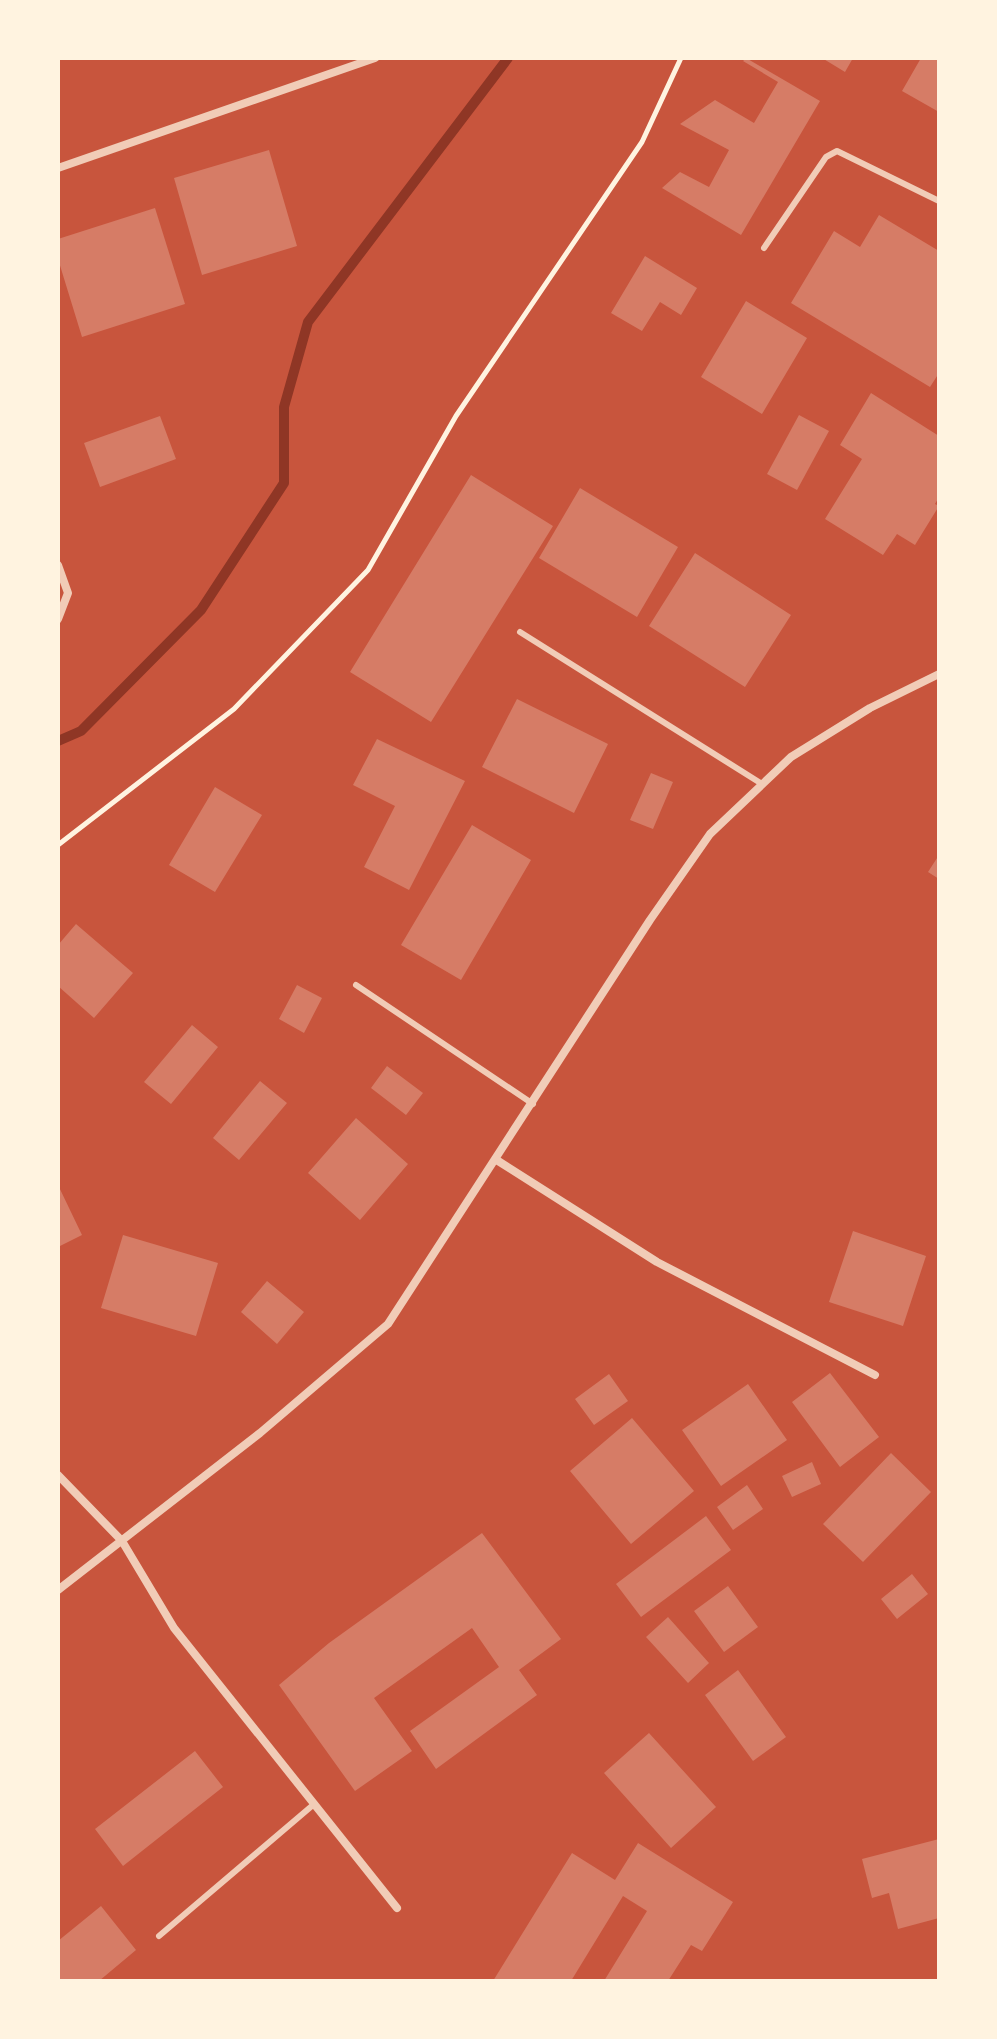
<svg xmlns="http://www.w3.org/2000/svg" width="997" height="2039" viewBox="0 0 997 2039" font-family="Karla,sans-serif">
  <rect width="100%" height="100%" fill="#c8553d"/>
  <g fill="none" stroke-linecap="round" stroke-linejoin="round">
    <path stroke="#8f3625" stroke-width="10" d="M 58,741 L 81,731 L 201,610 L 284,483 L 284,407 L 308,322 L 508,58"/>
  </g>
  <path fill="#d67c66" d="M 746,58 L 820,101 L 741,235 L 662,188 L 680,172 L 709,187 L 729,150 L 680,124 L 715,100 L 754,123 L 778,82 L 743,61 Z
    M 822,58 L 853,58 L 845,72 Z
    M 921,58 L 939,58 L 939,112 L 902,91 Z
    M 269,150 L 297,246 L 202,275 L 174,178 Z
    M 155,208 L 185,304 L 82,337 L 58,259 L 58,239 Z
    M 879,215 L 939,251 L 939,373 L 930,387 L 791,303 L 834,231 L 860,247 Z
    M 645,256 L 697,288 L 681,315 L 660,302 L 642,331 L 611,313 Z
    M 746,301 L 807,338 L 762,414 L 701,377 Z
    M 871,393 L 939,436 L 939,497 L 935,504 L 939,506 L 915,545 L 897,534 L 883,555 L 825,519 L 862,459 L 840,445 Z
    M 799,415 L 829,431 L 797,490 L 767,474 Z
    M 160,416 L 176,459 L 100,487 L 84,443 Z
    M 471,475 L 553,526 L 431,722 L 350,672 Z
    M 580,488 L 678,547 L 637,617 L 539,558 Z
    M 695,553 L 791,615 L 745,687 L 649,626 Z
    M 517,699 L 608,744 L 574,813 L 482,767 Z
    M 377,739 L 465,781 L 409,890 L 364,867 L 395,806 L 353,785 Z
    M 651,773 L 673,782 L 653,829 L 630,820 Z
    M 215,787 L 262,815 L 215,892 L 169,865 Z
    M 472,825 L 531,860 L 461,980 L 401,945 Z
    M 939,855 L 939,879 L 928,872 Z
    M 76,924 L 133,973 L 94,1018 L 58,986 L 58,945 Z
    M 297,985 L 322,998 L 304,1033 L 279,1019 Z
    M 192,1025 L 218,1047 L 171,1104 L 144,1082 Z
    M 387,1066 L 423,1093 L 406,1115 L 371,1088 Z
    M 260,1081 L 287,1103 L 239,1160 L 213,1138 Z
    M 356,1118 L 408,1164 L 360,1220 L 308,1173 Z
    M 58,1185 L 82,1235 L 58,1247 Z
    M 853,1231 L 926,1256 L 903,1326 L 829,1302 Z
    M 123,1235 L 218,1263 L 196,1336 L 101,1308 Z
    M 267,1281 L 304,1312 L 277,1344 L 241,1312 Z
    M 830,1373 L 879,1437 L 840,1467 L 792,1402 Z
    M 609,1374 L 628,1401 L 594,1425 L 575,1399 Z
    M 748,1384 L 787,1440 L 721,1486 L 682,1430 Z
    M 632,1418 L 694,1491 L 631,1544 L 570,1471 Z
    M 891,1453 L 931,1492 L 863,1562 L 823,1524 Z
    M 812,1462 L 821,1484 L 792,1497 L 782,1476 Z
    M 747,1485 L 763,1509 L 733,1530 L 717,1507 Z
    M 706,1516 L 731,1550 L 641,1617 L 616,1584 Z
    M 482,1533 L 561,1639 L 519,1670 L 537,1695 L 436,1769 L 410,1731 L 499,1667 L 472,1628 L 374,1698 L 412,1751 L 355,1791 L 279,1685 L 329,1643 Z
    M 912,1574 L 928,1594 L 897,1619 L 881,1599 Z
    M 728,1586 L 758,1627 L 724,1652 L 694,1611 Z
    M 668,1617 L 709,1663 L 688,1683 L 646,1637 Z
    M 738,1670 L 786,1737 L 753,1761 L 705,1695 Z
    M 649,1733 L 716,1807 L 671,1848 L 604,1773 Z
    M 195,1751 L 223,1787 L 123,1866 L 95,1829 Z
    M 939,1839 L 939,1918 L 898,1929 L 889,1893 L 872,1898 L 862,1859 Z
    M 638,1843 L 733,1902 L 702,1951 L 691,1945 L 668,1981 L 604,1981 L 647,1911 L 623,1896 L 571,1981 L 493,1981 L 572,1853 L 615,1880 Z
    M 101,1906 L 136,1950 L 99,1981 L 58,1981 L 58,1941 Z"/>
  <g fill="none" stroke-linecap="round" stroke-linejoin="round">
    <path stroke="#fff3e0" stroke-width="5" d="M 58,845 L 234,709 L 368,570 L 456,416 L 642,142 L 681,58"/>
    <path stroke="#f1ccb7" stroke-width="6" d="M 764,248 L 826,157 L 837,151 L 939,201
      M 520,632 L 762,784
      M 356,985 L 533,1104
      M 159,1936 L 313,1805"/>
    <path stroke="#f1ccb7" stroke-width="8" d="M 58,168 L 375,58
      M 58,565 L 68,593 L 58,619
      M 495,1159 L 657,1262 L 875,1375
      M 58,1475 L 122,1541 L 174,1628 L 397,1908
      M 58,1590 L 260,1433 L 388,1324 L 650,920 L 710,834 L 791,757 L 870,708 L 939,674"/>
  </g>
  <rect width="997" height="2039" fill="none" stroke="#fff3e0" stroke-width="120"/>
</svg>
